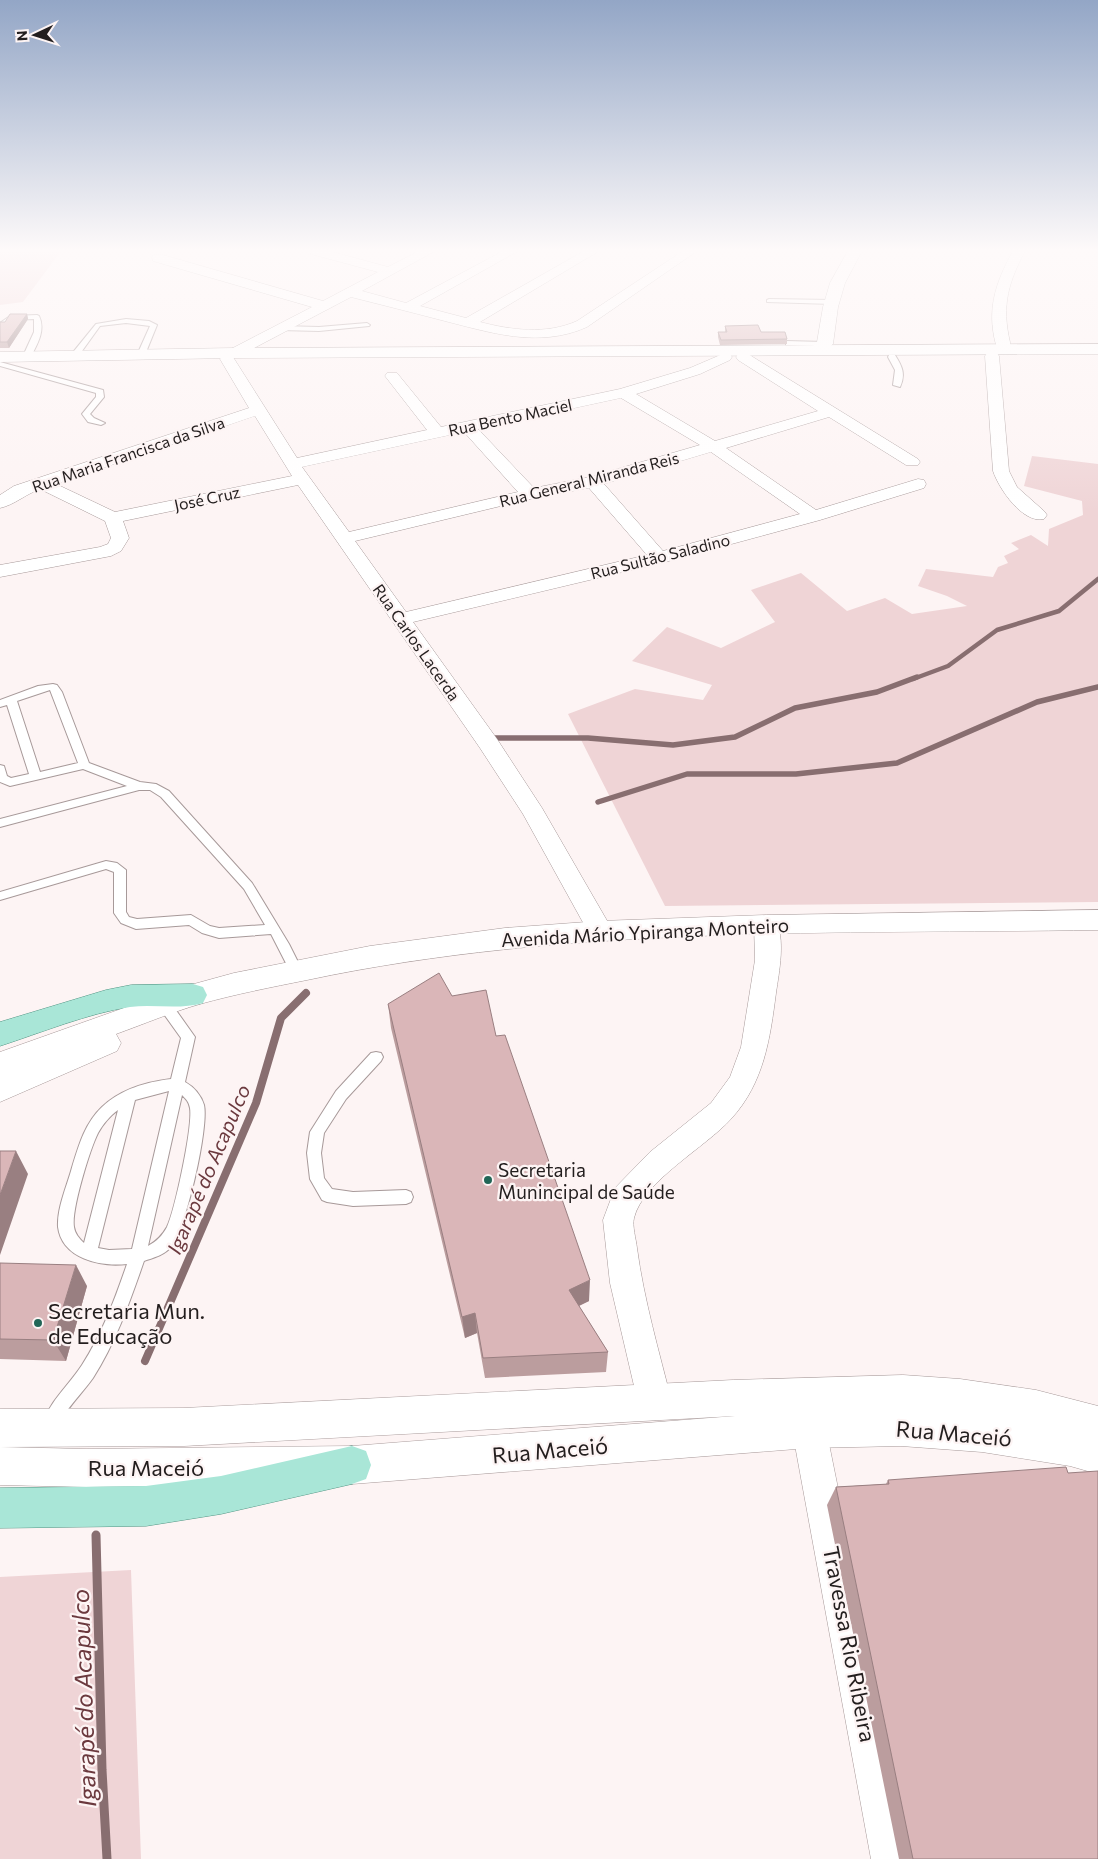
<svg xmlns="http://www.w3.org/2000/svg" width="1098" height="1859" viewBox="0 0 1098 1859" font-family="Commissioner,sans-serif">
  <rect width="100%" height="100%" fill="#fdf4f4"/>
  <path fill="#efd4d6" d="M 0,251 L 61,251 L 23,302 L 0,305 Z
    M 1032,456 L 1098,464 L 1098,902 L 665,906 L 568,714 L 635,689 L 703,700 L 712,685 L 632,661 L 667,627 L 721,648 L 775,622 L 751,590 L 801,573 L 847,611 L 885,598 L 912,614 L 967,606 L 947,596 L 918,586 L 926,569 L 993,577 L 998,567 L 1008,563 L 1004,556 L 1019,549 L 1011,543 L 1031,535 L 1048,546 L 1049,529 L 1083,515 L 1082,501 L 1024,486 Z
    M 131,1570 L 141,1859 L 0,1859 L 0,1577 Z"/>
  <g fill="none" stroke-linecap="round" stroke-linejoin="round">
    <path stroke="#886e70" stroke-width="4.5" d="M 913,679 L 948,666 L 997,630 L 1059,611 L 1098,579"/>
    <path stroke="#886e70" stroke-width="5.5" d="M 494,738 L 588,738 L 673,745 L 735,737 L 795,708 L 877,692 L 917,677
      M 598,802 L 687,774 L 796,774 L 897,763 L 1037,702 L 1098,687"/>
    <path stroke="#886e70" stroke-width="8" d="M 145,1361 L 256,1103 L 281,1018 L 306,993"/>
    <path stroke="#886e70" stroke-width="9" d="M 96,1535 L 102,1770 L 107,1859"/>
    <defs>
      <path id="service" d="M 769,299 L 832,300 L 835,302 L 832,304 L 767,302 L 767,300 Z
        M 37,315 L 39,316 C 46,330 37,345 30,358 L 24,358 L 23,356 L 34,332 L 34,319 L 12,320 L 0,329 L 0,323 L 10,316 Z
        M 126,319 L 149,321 L 157,325 L 144,357 L 137,355 L 150,326 L 126,323 L 100,326 L 77,358 L 70,356 L 96,324 Z
        M 367,323 L 370,325 L 369,326 L 319,331 L 280,330 L 276,328 L 280,326 L 319,327 Z
        M 786,341 L 825,342 L 829,344 L 825,346 L 789,345 L 786,345 Z
        M 889,355 L 895,355 C 902,366 906,374 900,387 L 893,385 L 895,370 L 888,357 Z
        M 0,362 L 103,390 L 104,397 L 90,414 L 94,418 L 105,423 L 101,425 L 88,422 L 82,414 L 96,397 L 96,393 L 0,366 Z
        M 53,684 L 57,685 L 62,692 L 89,763 L 140,782 L 156,784 L 169,791 L 252,883 L 289,944 L 302,970 L 301,973 L 291,973 L 271,934 L 219,938 L 202,933 L 189,925 L 136,929 L 121,923 L 114,913 L 114,872 L 106,869 L 0,900 L 0,892 L 106,861 L 117,863 L 126,870 L 126,912 L 129,917 L 137,919 L 191,915 L 210,926 L 219,928 L 265,925 L 244,889 L 161,797 L 150,790 L 139,790 L 0,827 L 0,819 L 127,786 L 83,769 L 10,786 L 0,782 L 0,765 L 4,766 L 7,776 L 11,778 L 29,774 L 7,705 L 0,707 L 0,700 L 38,686 ZM 50,690 L 78,763 L 40,772 L 17,701 Z
        M 168,1005 L 173,1006 L 195,1037 L 185,1082 C 194,1087 201,1095 204,1105 C 209,1127 186,1229 171,1247 C 164,1255 153,1258 144,1261 C 130,1301 116,1342 93,1378 C 81,1395 65,1409 57,1428 L 51,1430 L 45,1428 L 43,1422 C 51,1400 69,1385 82,1365 C 102,1334 115,1299 127,1264 C 101,1267 62,1259 58,1227 C 57,1209 66,1188 71,1171 C 78,1148 84,1124 102,1107 C 121,1089 146,1082 171,1079 L 181,1038 L 161,1010 L 163,1006 ZM 169,1091 L 132,1249 L 109,1250 L 98,1248 L 135,1100 ZM 182,1095 C 186,1099 189,1102 190,1108 C 193,1126 175,1210 167,1227 C 162,1236 157,1241 148,1246 ZM 118,1110 L 84,1243 C 79,1238 75,1234 74,1227 C 71,1210 90,1149 98,1133 C 103,1124 110,1116 118,1110 Z
        M 376,1052 L 381,1053 L 383,1057 L 381,1061 L 346,1099 L 324,1133 L 321,1153 L 324,1178 L 332,1189 L 353,1192 L 406,1190 L 411,1192 L 413,1197 L 411,1202 L 406,1204 L 353,1206 L 327,1202 L 322,1200 L 310,1179 L 307,1153 L 310,1132 L 336,1091 L 371,1053 Z"/>
      <path id="minor" d="M 309,251 L 329,251 L 388,267 L 419,251 L 435,251 L 362,291 L 406,303 L 503,251 L 518,251 L 420,306 L 466,318 L 584,251 L 599,251 L 480,322 C 511,330 546,335 577,321 L 683,251 L 697,251 L 587,327 C 538,349 489,332 441,320 C 411,312 382,305 351,297 L 239,356 L 233,357 L 297,458 L 427,430 L 385,376 L 387,373 L 397,373 L 441,427 L 620,389 L 690,368 L 725,353 L 730,354 L 732,357 L 730,360 L 700,374 L 636,394 L 715,441 L 818,411 L 738,360 L 736,357 L 738,354 L 748,354 L 918,459 L 920,462 L 918,465 L 906,465 L 829,417 L 726,448 L 816,510 L 918,479 L 924,480 L 926,484 L 924,488 L 820,520 L 665,562 L 413,622 L 497,739 L 542,808 L 613,931 L 609,937 L 600,940 L 591,937 L 523,814 L 480,748 L 298,485 L 123,521 L 129,538 L 121,551 L 111,556 L 0,577 L 0,565 L 100,547 L 108,544 L 111,538 L 105,521 L 40,489 C 26,494 14,505 0,508 L 0,495 L 14,486 L 249,408 L 220,359 L 222,356 L 228,355 L 227,353 L 229,350 L 312,307 L 153,261 L 152,258 L 153,255 L 163,255 L 323,301 L 378,272 L 311,254 ZM 621,398 L 700,445 L 590,477 L 534,488 L 478,429 ZM 255,416 L 292,476 L 115,512 L 56,484 ZM 464,432 L 518,492 L 349,532 L 302,467 ZM 711,452 L 800,514 L 663,551 L 604,484 ZM 589,488 L 647,555 L 406,612 L 355,541 L 530,499 Z
        M 1013,251 L 1025,251 C 1006,287 1001,310 1012,350 L 1010,353 L 1000,353 C 996,347 994,338 993,330 C 989,301 999,276 1013,251 Z
        M 992,352 L 997,353 L 999,356 L 1009,471 L 1017,487 L 1044,511 L 1047,515 L 1044,519 C 1023,524 999,489 993,471 L 985,356 L 987,353 Z
        M 766,916 L 775,919 C 786,938 779,972 776,993 C 770,1039 764,1083 731,1119 C 706,1147 643,1181 634,1218 C 632,1226 636,1239 637,1248 C 644,1300 659,1351 672,1403 L 667,1415 L 655,1420 L 643,1415 L 638,1403 L 610,1283 L 603,1220 L 615,1188 L 650,1152 L 711,1103 L 730,1077 L 741,1047 L 755,960 L 754,925 L 757,919 Z
        M 809,1412 L 821,1417 L 826,1429 L 913,1859 L 871,1859 L 792,1429 L 797,1417 Z"/>
      <path id="tertiary" d="M 848,251 L 862,251 L 845,283 L 838,307 L 833,344 L 823,353 L 811,353 L 809,350 L 817,342 L 823,307 L 830,283 Z"/>
      <path id="secondary" d="M 1098,344 L 1098,354 L 234,358 L 0,362 L 0,352 L 234,348 Z
        M 1098,910 L 1098,930 C 835,934 567,925 307,980 C 272,987 236,994 200,1004 C 172,1012 144,1024 116,1034 L 121,1043 L 117,1051 L 0,1102 L 0,1052 L 183,987 L 234,973 L 370,946 L 505,928 L 600,921 L 766,915 Z
        M 903,1375 L 960,1379 L 1036,1390 L 1098,1406 L 1098,1474 L 1070,1466 L 982,1452 L 901,1446 L 809,1448 L 352,1484 L 86,1487 L 0,1485 L 0,1447 L 86,1449 L 352,1446 L 735,1416 L 184,1446 L 0,1447 L 0,1409 L 184,1408 L 733,1380 Z"/>
      <path id="primary" d="M 193,984 L 203,987 L 207,995 L 203,1003 C 180,1010 154,1004 130,1007 C 89,1013 40,1033 0,1046 L 0,1022 L 106,990 L 131,985 Z
        M 352,1446 L 366,1451 L 371,1465 L 366,1479 L 352,1484 L 221,1514 L 146,1526 L 0,1528 L 0,1488 L 146,1486 L 221,1476 Z"/>
    </defs>
    <use href="#service" stroke="#a79999" stroke-width="2"/>
    <use href="#minor" stroke="#a79999" stroke-width="1"/>
    <use href="#tertiary" stroke="#a79999" stroke-width="1"/>
    <use href="#secondary" stroke="#a79999" stroke-width="1"/>
    <use href="#primary" stroke="#549685" stroke-width="1"/>
    <use href="#service" fill="#fff" fill-rule="evenodd"/>
    <use href="#minor" fill="#fff" fill-rule="evenodd"/>
    <use href="#tertiary" fill="#fff" fill-rule="evenodd"/>
    <use href="#secondary" fill="#fff" fill-rule="evenodd"/>
    <use href="#primary" fill="#a9e6d7" fill-rule="evenodd"/>
  </g>
  <path fill="#bb9d9e" d="M 27,314 L 28,319 L 9,348 L 0,348 L 0,322 L 5,322 Z
    M 725,326 L 761,332 L 787,339 L 787,344 L 720,345 L 718,337 L 718,332 L 725,332 Z
    M 388,1004 L 496,1036 L 589,1301 L 579,1306 L 608,1352 L 606,1372 L 485,1378 L 477,1333 L 465,1338 L 391,1028 Z
    M 0,1263 L 87,1286 L 66,1361 L 0,1359 Z
    M 888,1480 L 1098,1859 L 899,1859 L 827,1505 L 836,1487 L 886,1484 Z"/>
  <path fill="#997f81" d="M 27,314 L 28,319 L 9,348 L 7,342 Z
    M 16,1151 L 28,1174 L 0,1255 L 0,1195 Z
    M 76,1265 L 87,1286 L 66,1361 L 53,1340 Z
    M 590,1280 L 589,1301 L 568,1311 L 569,1290 Z
    M 475,1313 L 477,1333 L 465,1338 L 462,1317 Z"/>
  <path fill="#dab6b8" stroke="#997f81" d="M 10,314 L 27,314 L 7,342 L 0,342 L 0,322 L 5,322 Z
    M 758,325 L 761,332 L 785,332 L 787,339 L 721,340 L 718,332 L 727,332 L 725,326 Z
    M 439,973 L 452,996 L 486,990 L 496,1036 L 505,1035 L 590,1280 L 569,1290 L 608,1352 L 483,1358 L 475,1313 L 462,1317 L 388,1004 Z
    M 0,1151 L 16,1151 L 0,1195 Z
    M 0,1263 L 76,1265 L 53,1340 L 0,1339 Z
    M 1066,1467 L 1068,1473 L 1098,1471 L 1098,1859 L 913,1859 L 836,1487 L 889,1484 L 888,1480 Z"/>
  <linearGradient id="sky" x2="0" y2="1"><stop stop-color="#93a6c6"/><stop offset="0.49" stop-color="#fefafa"/><stop offset="1" stop-color="#fefafa" stop-opacity="0"/></linearGradient>
  <rect width="1098" height="511" fill="url(#sky)"/>
  <g fill="#226657" stroke="#fdf4f4" stroke-width="2">
    <circle cx="488" cy="1180" r="5"/>
    <circle cx="38" cy="1323" r="5"/>
  </g>
  <g text-anchor="middle" dominant-baseline="central" stroke-width="4.5" stroke-linejoin="round" paint-order="stroke">
    <g font-size="16" fill="#231e1e" stroke="#fdf4f4">
      <text transform="translate(510 417) rotate(-12)">Rua Bento Maciel</text>
      <text transform="translate(128 454) rotate(-19)">Rua Maria Francisca da Silva</text>
      <text transform="translate(589 479) rotate(-14)">Rua General Miranda Reis</text>
      <text transform="translate(207 498) rotate(-12)">José Cruz</text>
      <text transform="translate(660 556) rotate(-14)">Rua Sultão Saladino</text>
      <text transform="translate(417 642) rotate(55)">Rua Carlos Lacerda</text>
    </g>
    <g font-size="19" fill="#231e1e" stroke="#fdf4f4">
      <text transform="translate(645 932) rotate(-3)">Avenida Mário Ypiranga Monteiro</text>
    </g>
    <g font-size="19" fill="#231e1e" stroke="#fdf4f4" text-anchor="start">
      <text x="498" y="1169">Secretaria<tspan x="498" dy="22">Munincipal de Saúde</tspan></text>
    </g>
    <g font-size="20" font-style="italic" fill="#6b393e" stroke="#fdf4f4">
      <text transform="translate(208 1169) rotate(-67)">Igarapé do Acapulco</text>
    </g>
    <g font-size="22" fill="#231e1e" stroke="#fdf4f4" text-anchor="start">
      <text x="48" y="1310">Secretaria Mun.<tspan x="48" dy="25">de Educação</tspan></text>
    </g>
    <g font-size="22" fill="#231e1e" stroke="#fdf4f4">
      <text transform="translate(954 1433) rotate(5)">Rua Maceió</text>
      <text transform="translate(550 1450) rotate(-5)">Rua Maceió</text>
      <text x="146" y="1467">Rua Maceió</text>
      <text transform="translate(850 1644) rotate(79)">Travessa Rio Ribeira</text>
    </g>
    <g font-size="24" font-style="italic" fill="#6b393e" stroke="#fdf4f4">
      <text transform="translate(83 1698) rotate(-92)">Igarapé do Acapulco</text>
    </g>
  </g>
  <g transform="translate(35 35) rotate(266)" stroke="#fdf4f4" stroke-width="4" paint-order="stroke">
  <path d="M0-4L9 19L0 12L-9 19Z" fill="#231e1e"/>
  <text y="-8" font-size="14" font-weight="bold" text-anchor="middle" fill="#231e1e">N</text>
  </g>
</svg>
